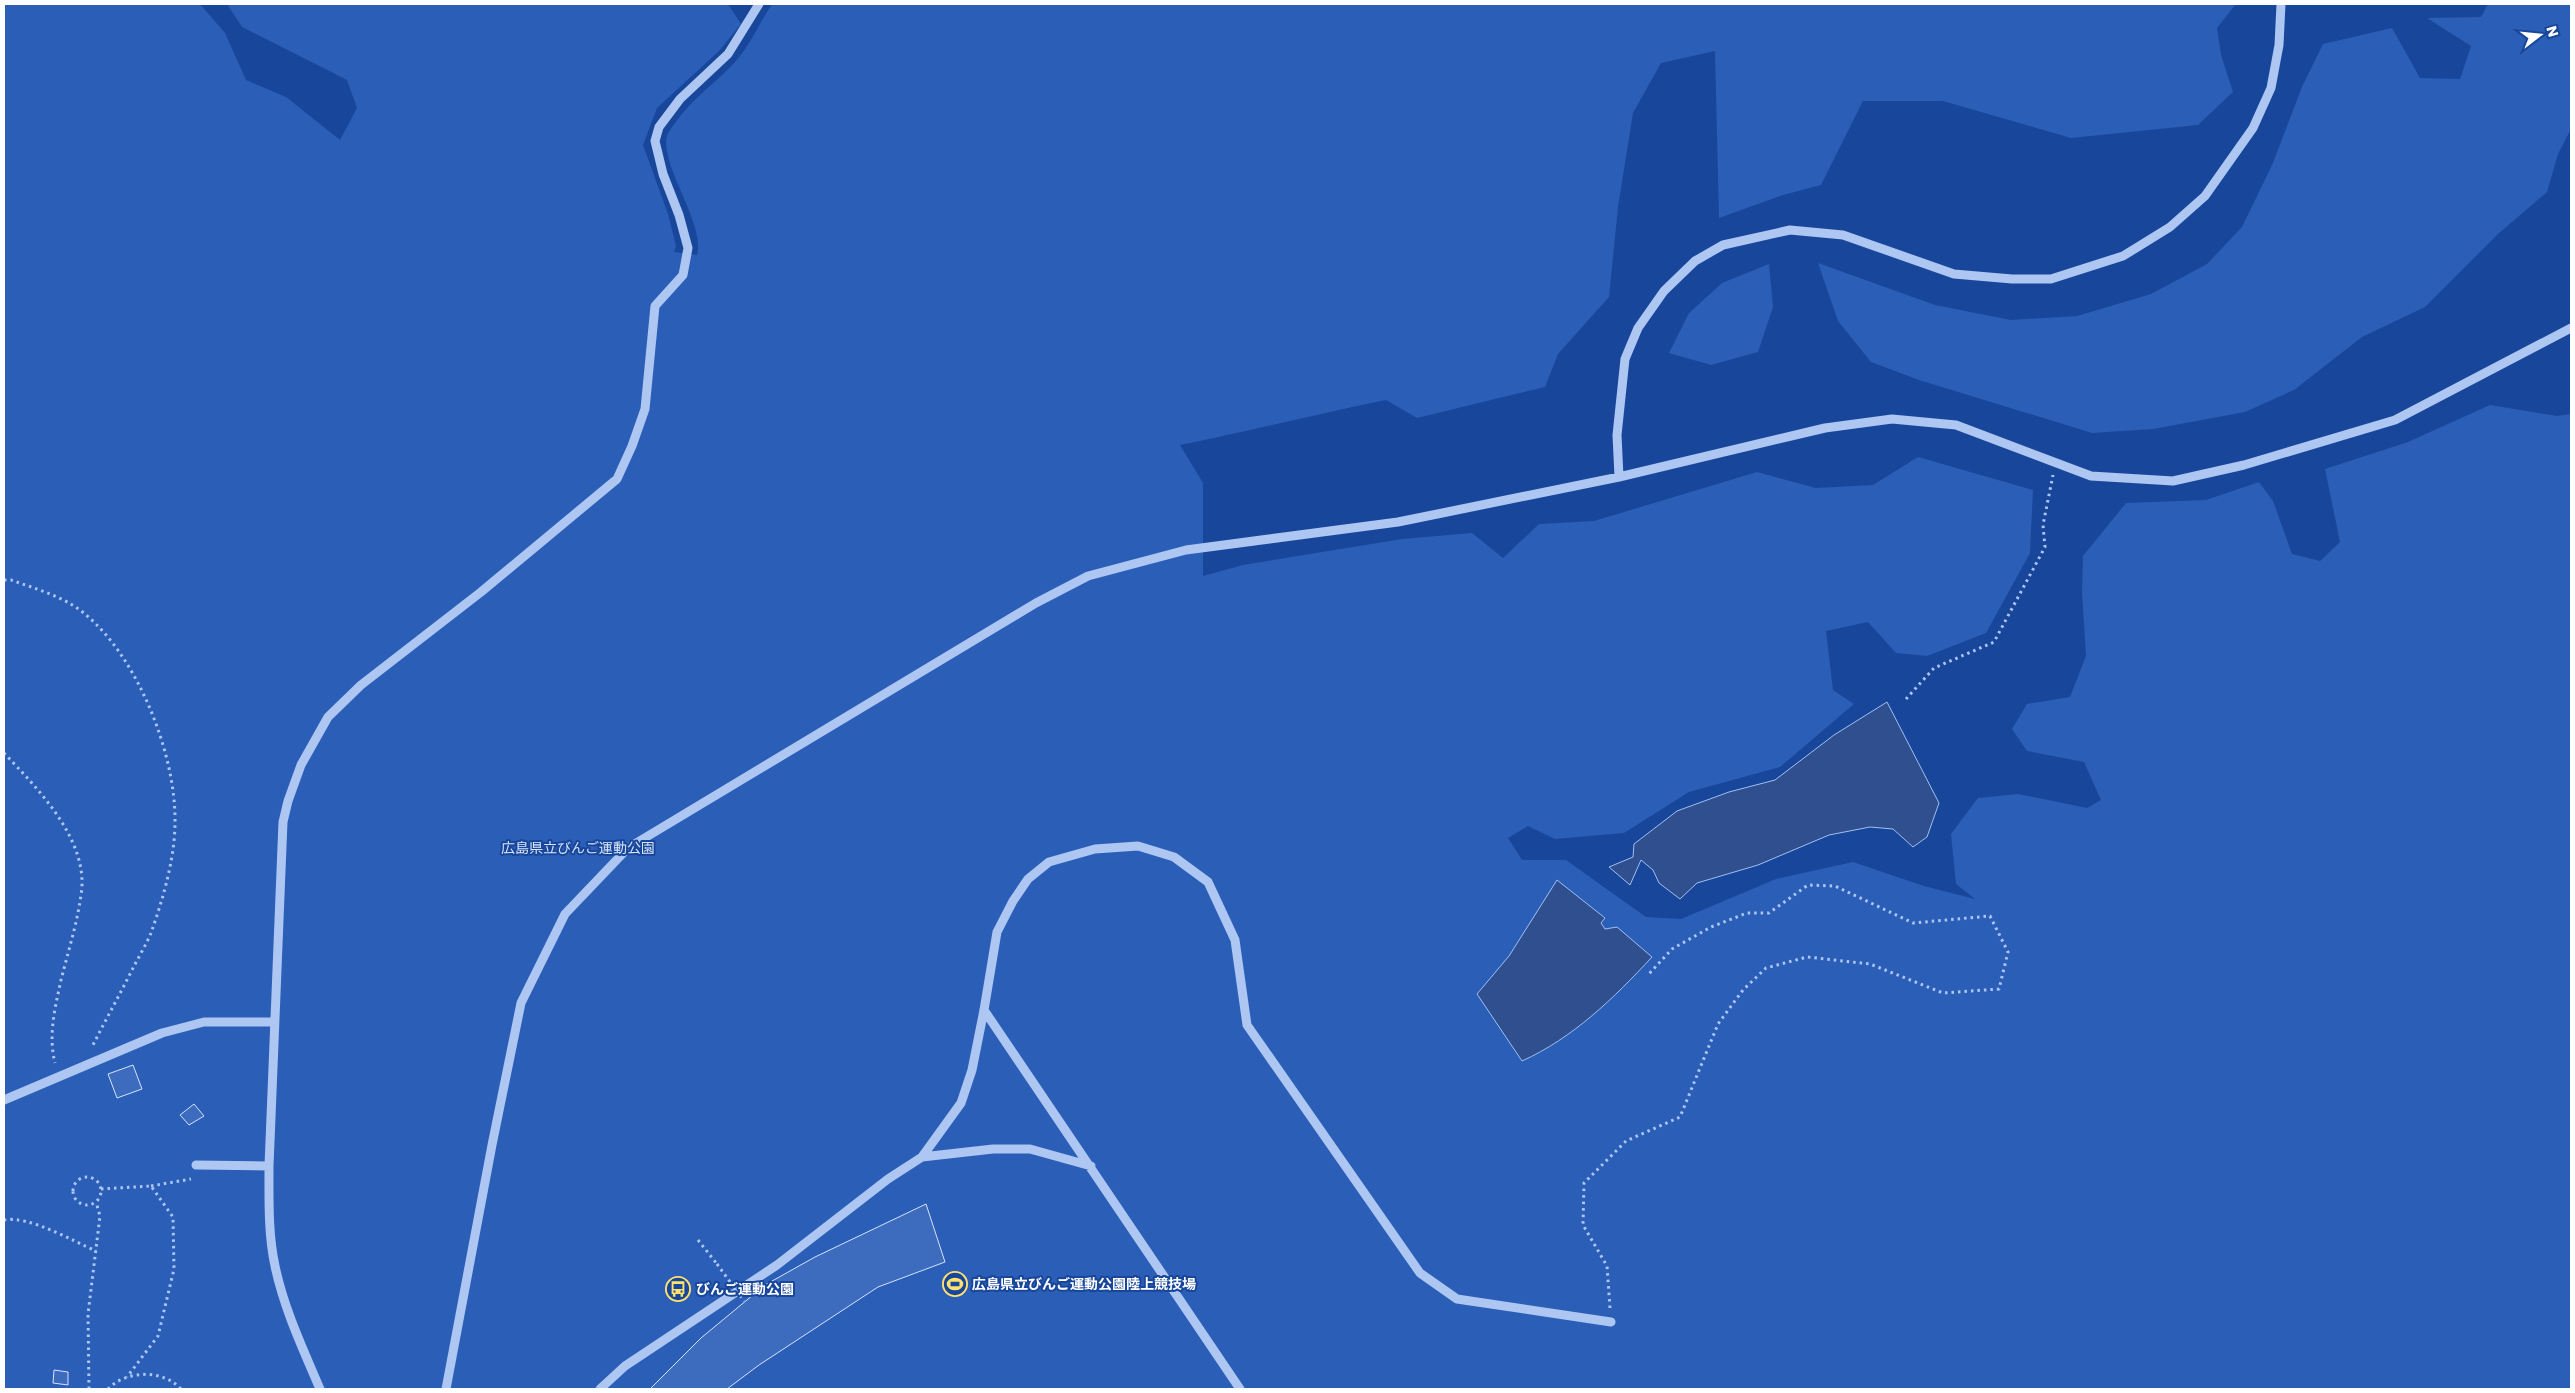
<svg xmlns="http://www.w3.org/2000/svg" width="2575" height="1393" viewBox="0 0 2575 1393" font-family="Poppins,'Noto Sans JP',sans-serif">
  <rect width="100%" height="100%" fill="#18469a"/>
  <path fill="#2b5eb7" d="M 4,4 L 200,4 L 225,33 L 246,80 L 286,97 L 340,140 L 357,108 L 347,80 L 242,27 L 227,4 L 728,4 L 741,24 L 719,51 L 657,108 L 643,145 L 668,214 L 676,246 L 674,252 L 697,255 C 705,226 666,174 666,142 C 666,133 674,125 678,119 C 694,97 717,82 735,62 C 750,46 760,22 772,4 L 2236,4 L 2217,28 L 2221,55 L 2233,92 L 2198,125 L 2071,138 L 1943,101 L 1863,101 L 1821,185 L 1783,195 L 1719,218 L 1715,51 L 1661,63 L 1633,113 L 1618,207 L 1609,297 L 1558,354 L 1545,387 L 1417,418 L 1386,400 C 1317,414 1249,431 1180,445 L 1203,483 L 1203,576 L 1243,565 L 1402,539 L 1472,533 L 1503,558 L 1539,524 L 1594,521 L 1757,472 L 1816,488 L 1873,485 L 1918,457 L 2033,490 L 2030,553 L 1986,633 L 1927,656 L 1896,653 L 1868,622 L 1826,631 L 1833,690 L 1854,704 L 1780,767 L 1689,792 L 1624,833 L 1555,839 L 1528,826 L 1508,838 L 1522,860 L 1566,860 L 1646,917 L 1681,919 L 1776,879 L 1853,862 L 1924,886 L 1975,899 L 1956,884 L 1951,834 L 1978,798 L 2018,794 L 2087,808 L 2101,800 L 2084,762 L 2027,751 L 2012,729 L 2027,704 L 2070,697 L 2086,656 L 2082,592 L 2083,556 L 2126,503 L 2206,500 L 2259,482 L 2273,501 L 2292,554 L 2320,561 L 2340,542 L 2325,469 L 2408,442 L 2490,405 L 2557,416 L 2571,414 L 2571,1389 L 4,1389 Z
    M 2488,4 L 2571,4 L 2571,129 L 2558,154 L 2547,192 L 2498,234 L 2425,307 L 2362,337 L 2294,390 L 2245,412 L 2153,429 L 2092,433 L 1919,380 L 1871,362 L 1838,321 L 1818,263 L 1935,305 L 2011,320 L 2077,316 L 2151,294 L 2207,264 L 2242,227 L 2272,165 L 2302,87 L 2323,44 L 2392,28 L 2420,78 L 2460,79 L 2471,46 L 2427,18 L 2481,17 Z
    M 1769,264 L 1773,307 L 1758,352 L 1711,365 L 1669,353 L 1689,313 L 1722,283 Z"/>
  <path fill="#2f4f8e" stroke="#a0c0f4" d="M 1887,702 L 1939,803 L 1927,837 L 1913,847 L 1893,829 L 1870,827 L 1829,835 L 1758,865 L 1697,883 L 1680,899 L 1659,883 L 1653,870 L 1641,860 L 1630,885 L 1609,867 L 1633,857 L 1634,844 L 1677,811 L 1729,792 L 1775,780 L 1834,735 Z
    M 1557,880 L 1605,918 L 1601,923 L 1605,929 L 1617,927 L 1652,957 C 1614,998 1573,1038 1522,1061 L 1477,994 L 1509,956 Z"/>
  <path fill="#3d6cbf" stroke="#d5e3fc" d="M 133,1065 L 142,1089 L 117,1098 L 108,1074 Z
    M 194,1104 L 204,1116 L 189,1125 L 180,1115 Z
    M 926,1204 L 945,1262 L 878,1287 L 759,1365 L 727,1389 L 650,1389 L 701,1338 L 765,1285 L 815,1257 Z
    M 54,1370 L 68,1372 L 68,1385 L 53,1383 Z"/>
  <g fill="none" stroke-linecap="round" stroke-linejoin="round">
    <path stroke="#adc6f2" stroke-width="3" stroke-dasharray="2.5 4" stroke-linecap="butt" d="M 4,580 L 11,580 C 36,589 66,597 86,615 C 138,658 176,755 175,822 C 175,858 163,899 151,933 C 146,945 138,958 132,970 C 119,996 105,1021 92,1047
      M 1906,699 L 1934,668 L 1994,642 L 2045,547 L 2043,525 L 2053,475
      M 4,753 C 38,789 90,841 81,895 C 77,924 68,952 61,980 C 55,1008 48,1035 55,1063
      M73 1191a14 14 0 1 1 28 0a14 14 0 1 1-28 0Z
      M 151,1186 L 191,1179
      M 101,1189 L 151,1186 L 173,1217 L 174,1269 L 158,1336 L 127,1377
      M 4,1220 C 28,1215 73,1241 96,1251
      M 698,1240 L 717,1264
      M 1610,1308 L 1607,1266 L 1583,1225 L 1584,1183 L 1626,1141 L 1680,1117 L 1718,1024 L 1743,990 L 1766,968 L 1807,957 L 1870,964 L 1943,993 L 1999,989 L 2008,952 L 1990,916 L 1913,923 L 1835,886 L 1808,885 L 1769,913 L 1747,913 L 1711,927 L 1672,949 L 1647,976
      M 89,1389 L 88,1314 L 100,1216 L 96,1202
      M 108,1389 C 126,1370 163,1369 181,1389"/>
    <path stroke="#adc6f2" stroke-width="9" d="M 1619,477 L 1617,435 L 1625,359 L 1638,328 L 1664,291 L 1695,261 L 1723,245 L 1790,230 L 1843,235 L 1954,274 L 2012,279 L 2051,279 L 2123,256 L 2170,227 L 2205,196 L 2253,128 L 2271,88 L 2279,45 L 2281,4
      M 984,1010 L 1240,1389
      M 4,1100 L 162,1033 L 204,1022 L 274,1022
      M 922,1157 L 993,1149 L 1030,1149 L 1091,1166
      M 196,1165 L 269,1166
      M 320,1389 C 303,1349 284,1309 275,1266 C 268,1234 269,1199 269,1166 L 283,822 L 288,801 L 301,765 L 328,717 L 361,685 L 481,592 L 617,479 L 632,446 L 645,409 L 655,306 L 683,275 L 688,248 L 679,215 L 663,174 L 655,141 L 659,127 L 680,99 L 728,54 L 759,4
      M 446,1389 L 492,1145 L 521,1003 L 565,914 L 628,848 L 1036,603 L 1088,576 L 1186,550 L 1398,522 L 1619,477 L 1825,428 L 1892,419 L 1956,425 L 2091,476 L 2173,481 L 2244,465 L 2395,420 L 2571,328
      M 600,1389 L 625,1366 L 777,1265 L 888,1179 L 922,1157 L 961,1103 L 972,1070 L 984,1010 L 997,932 L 1013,901 L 1028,879 L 1049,862 L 1095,849 L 1138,846 L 1174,857 L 1208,882 L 1235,940 L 1247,1025 L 1420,1273 L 1457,1299 L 1611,1322"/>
    <path stroke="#adc6f2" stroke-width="3" stroke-dasharray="2.5 4" stroke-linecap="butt" d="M 717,1264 L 744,1301"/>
  </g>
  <defs>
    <symbol id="stadium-ring" viewBox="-11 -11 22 22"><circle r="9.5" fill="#18469a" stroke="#ffe16e" stroke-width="1.5"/><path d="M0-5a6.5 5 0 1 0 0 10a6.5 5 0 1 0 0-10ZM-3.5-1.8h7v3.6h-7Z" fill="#ffe16e"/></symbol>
    <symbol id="bus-ring" viewBox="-11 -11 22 22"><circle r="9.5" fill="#18469a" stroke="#ffe16e" stroke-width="1.5"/><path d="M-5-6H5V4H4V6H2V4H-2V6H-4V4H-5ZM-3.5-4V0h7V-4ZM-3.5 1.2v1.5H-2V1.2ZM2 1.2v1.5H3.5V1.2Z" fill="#ffe16e"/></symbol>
  </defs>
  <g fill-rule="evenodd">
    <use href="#stadium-ring" x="941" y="1270" width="28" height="28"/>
    <use href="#bus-ring" x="664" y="1275" width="28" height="28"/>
  </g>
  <g text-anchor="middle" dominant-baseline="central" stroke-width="4" stroke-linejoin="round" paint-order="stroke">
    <g font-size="14" fill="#d5e3fc" stroke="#18469a">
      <text x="578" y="848">広島県立びんご運動公園</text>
    </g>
    <g font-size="14" font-weight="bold" fill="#fff" stroke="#18469a" text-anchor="start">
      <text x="972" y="1284">広島県立びんご運動公園陸上競技場</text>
      <text x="696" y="1289">びんご運動公園</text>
    </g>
  </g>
  <rect width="2575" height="1393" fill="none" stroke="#ffffff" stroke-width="10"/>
  <g transform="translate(2540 35) rotate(74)" stroke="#18469a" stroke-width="4" paint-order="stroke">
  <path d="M0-4L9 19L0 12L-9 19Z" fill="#ffffff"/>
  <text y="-8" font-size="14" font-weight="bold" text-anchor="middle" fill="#ffffff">N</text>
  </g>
</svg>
